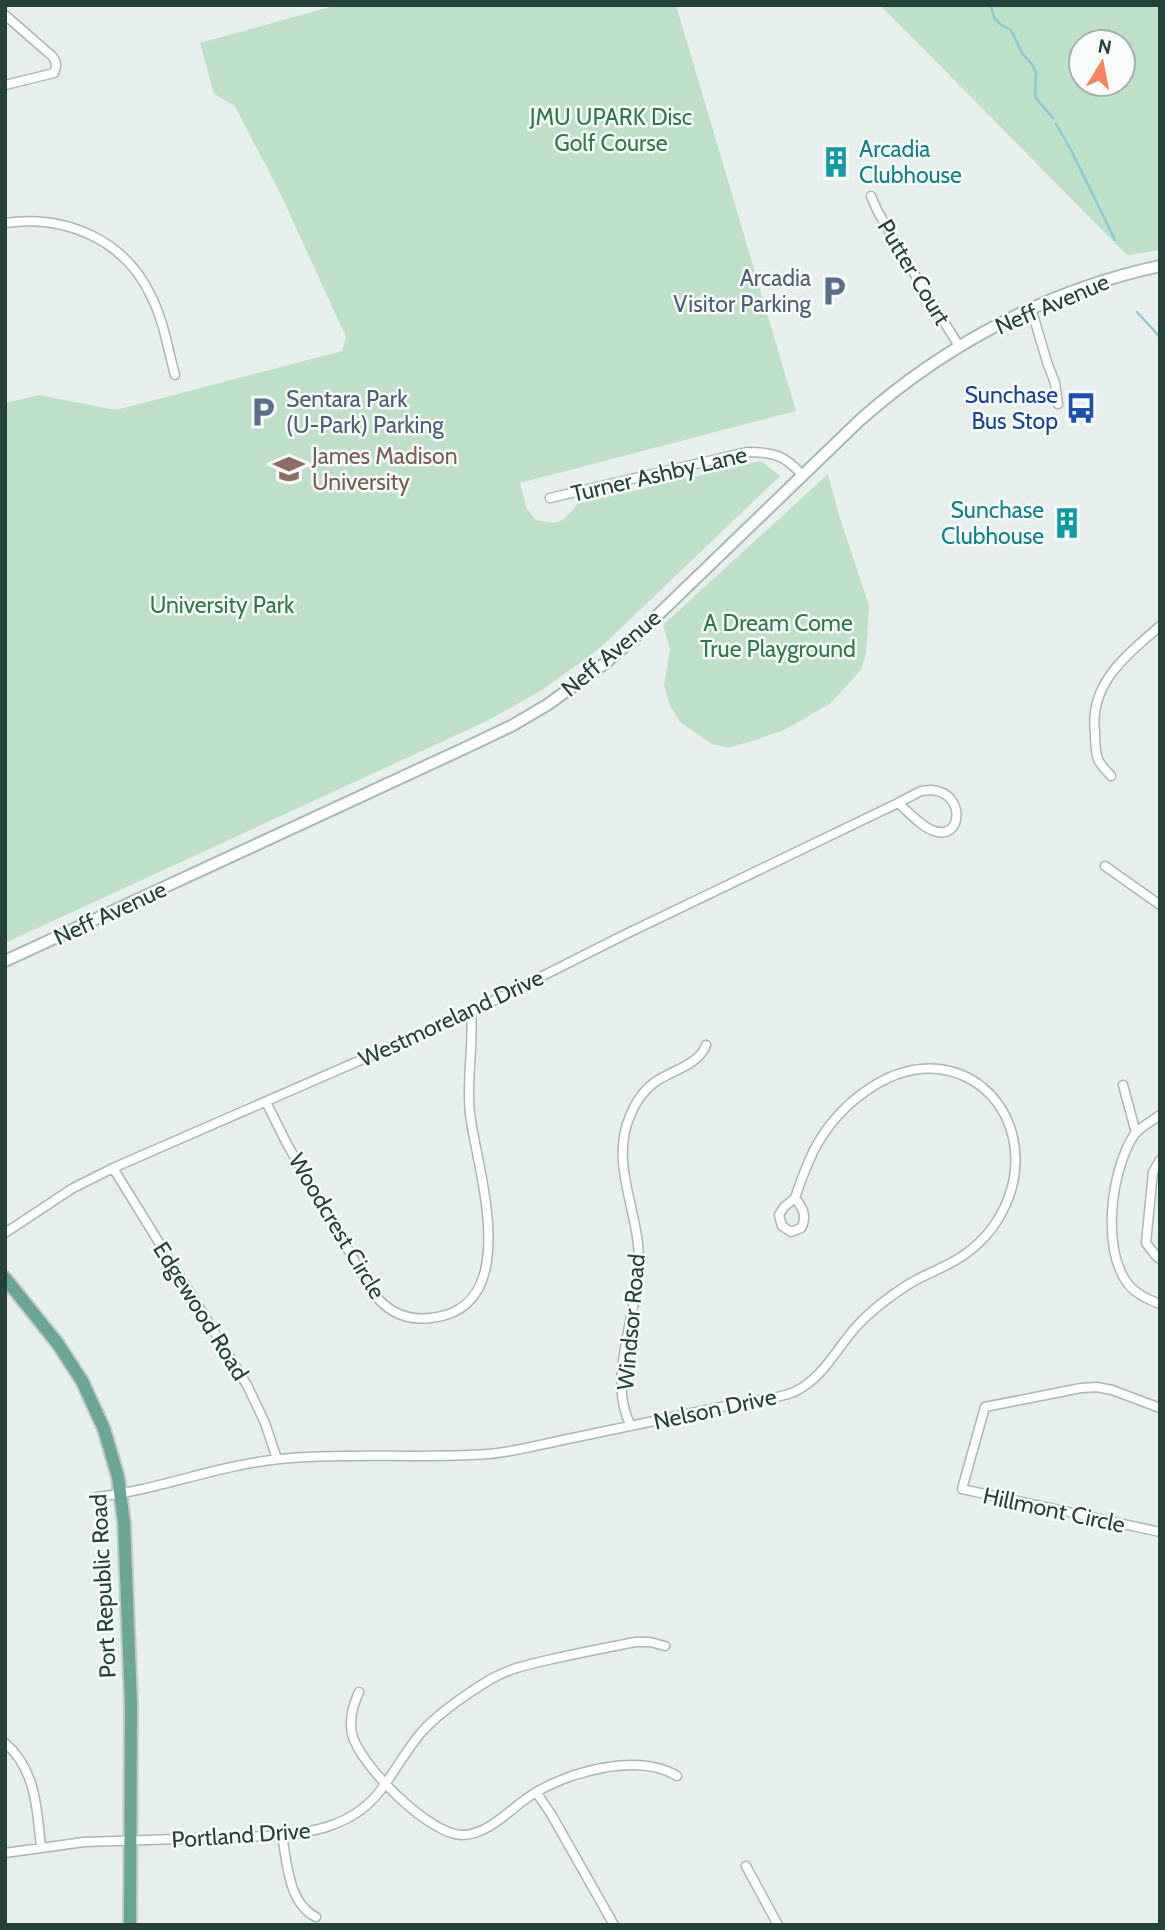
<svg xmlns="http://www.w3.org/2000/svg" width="1165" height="1930" viewBox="0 0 1165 1930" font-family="Cabin,sans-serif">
  <rect width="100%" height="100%" fill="#e6efeb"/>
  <path fill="#bfe0c8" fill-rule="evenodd" d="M 337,5 L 676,5 L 796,411 L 520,483 L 527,509 L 536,520 C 559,525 562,524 577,504 L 761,461 L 780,476 L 599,649 L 542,690 L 487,721 L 5,943 L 5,403 L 39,395 L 116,410 L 342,351 L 346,337 L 282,197 L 235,106 L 214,94 L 200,43 Z
    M 880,5 L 1160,5 L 1160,250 L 1127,255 ZM 1123,42 L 1123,84 L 1081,84 L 1081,42 Z
    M 828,474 L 838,512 L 869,606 L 866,653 L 861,670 L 831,703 L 784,730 L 752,741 L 728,748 L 712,744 L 680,722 L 670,706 L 664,686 L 670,649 L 663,625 Z"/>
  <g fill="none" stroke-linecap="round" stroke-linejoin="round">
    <path stroke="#8ec9d4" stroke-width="2.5" d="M 990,5 L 995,19 L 1000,24 L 1011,30 L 1022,53 L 1031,63 L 1036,72 L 1035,97 L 1053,118
      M 1056,124 L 1071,150 L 1115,240
      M 1137,312 L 1160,337"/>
    <defs>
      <path id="minor" d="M 5,15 L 52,56 C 57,62 57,66 54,73 L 5,85
        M 871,196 L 877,210 L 904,257 L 959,346
        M 5,223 C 66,214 126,240 152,298 C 164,322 168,350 175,375
        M 1031,308 L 1047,362 L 1055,383 L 1058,404
        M 550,498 L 747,452 C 773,452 785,455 802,475
        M 1111,776 C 1107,771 1100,765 1098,759 C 1095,751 1095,740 1095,732 C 1089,683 1127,655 1160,626
        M 931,790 C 966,792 963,841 934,831 C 920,826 909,812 898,803 L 921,791 Z
        M 1105,866 L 1160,905
        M 1123,1085 L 1136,1133
        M 266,1102 L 287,1144 L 372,1291 C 386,1311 406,1321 431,1318 C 525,1308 477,1170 470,1114 C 466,1080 474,1046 471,1012
        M 1160,1115 C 1152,1121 1140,1127 1134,1135 C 1111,1170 1101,1249 1128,1284 C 1135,1293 1149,1300 1160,1304
        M 1160,1160 L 1153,1172 L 1146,1243 L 1157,1257 L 1160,1259
        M 113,1168 L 247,1385 L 265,1423 L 277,1459
        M 795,1198 C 802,1207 808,1216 801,1228 L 791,1232 L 782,1226 L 779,1215 L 784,1207 Z
        M 5,1233 L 73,1188 L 113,1168 L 471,1012 L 624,935 L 898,803
        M 1160,1408 L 1112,1390 L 1097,1387 L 1081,1388 L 985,1407 L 962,1489 L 1160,1532
        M 631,1426 C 606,1380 638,1313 639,1263 C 640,1213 609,1164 630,1116 C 635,1103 644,1090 655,1082 C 672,1070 699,1065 706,1045
        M 97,1497 C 159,1490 218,1465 280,1459 C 349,1452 419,1459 488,1454 C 514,1452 538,1445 563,1440 C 606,1431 649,1422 692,1413 C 710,1409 728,1406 746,1402 C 762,1400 779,1398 794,1392 C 823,1378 835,1351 855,1328 C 871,1310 890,1296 909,1284 C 927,1273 947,1267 964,1255 C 1005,1226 1026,1175 1010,1127 C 999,1095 972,1073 939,1069 C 887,1063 835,1108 813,1152 C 806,1167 800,1183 795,1198
        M 359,1692 C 353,1706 349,1718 352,1734 C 359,1764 429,1835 462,1835 C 488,1835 509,1810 530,1796 C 566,1772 638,1752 677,1776
        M 5,1743 C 36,1769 37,1810 41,1847
        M 536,1792 L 551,1814 L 614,1925
        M 282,1835 C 287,1862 288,1903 316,1917
        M 5,1853 L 84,1842 L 271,1836 C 312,1833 353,1826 380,1791 C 394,1773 405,1752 420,1734 C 437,1714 468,1693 491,1679 C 510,1668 531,1664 552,1659 C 580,1653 608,1647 636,1642 L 650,1642 L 665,1646
        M 746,1866 L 778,1925"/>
      <path id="secondary" d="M 5,961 L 465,748 L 513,725 L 547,705 L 604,664 L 634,638 L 860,420 C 946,344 1048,290 1160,266"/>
      <path id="primary" d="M 5,1278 L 58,1344 L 82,1381 L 104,1429 L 118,1477 L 124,1523 L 131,1704 L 130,1925"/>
    </defs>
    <use href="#minor" stroke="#a8b8b2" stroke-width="11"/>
    <use href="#secondary" stroke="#a4bbb3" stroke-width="14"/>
    <use href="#primary" stroke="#c2cac8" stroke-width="16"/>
    <use href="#minor" stroke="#fff" stroke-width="8"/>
    <use href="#secondary" stroke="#fff" stroke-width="10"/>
    <use href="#primary" stroke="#6aa596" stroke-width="12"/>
  </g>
  <defs>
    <symbol id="building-bare" viewBox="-9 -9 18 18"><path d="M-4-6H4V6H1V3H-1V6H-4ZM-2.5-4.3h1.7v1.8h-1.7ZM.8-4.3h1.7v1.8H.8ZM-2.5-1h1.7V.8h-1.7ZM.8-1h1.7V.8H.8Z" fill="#0f9aa8" stroke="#f7fbf9" stroke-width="2.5" paint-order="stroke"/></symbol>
    <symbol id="parking-bare" viewBox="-9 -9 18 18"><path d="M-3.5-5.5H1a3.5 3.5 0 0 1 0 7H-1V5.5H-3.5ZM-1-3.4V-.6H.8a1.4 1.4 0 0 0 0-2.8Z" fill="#5c6f8a" stroke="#f7fbf9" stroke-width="2.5" paint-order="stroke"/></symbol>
    <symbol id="bus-bare" viewBox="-9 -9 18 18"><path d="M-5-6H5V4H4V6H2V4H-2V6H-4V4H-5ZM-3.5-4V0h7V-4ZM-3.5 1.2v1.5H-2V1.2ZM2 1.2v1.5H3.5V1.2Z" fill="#1a4fb4" stroke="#f7fbf9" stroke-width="2.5" paint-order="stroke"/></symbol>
    <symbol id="university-bare" viewBox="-9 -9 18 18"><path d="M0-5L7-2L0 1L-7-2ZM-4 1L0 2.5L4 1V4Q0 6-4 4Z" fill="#8d6e63" stroke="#f7fbf9" stroke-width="2.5" paint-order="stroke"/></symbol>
  </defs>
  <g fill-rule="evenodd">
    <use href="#building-bare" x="814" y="140" width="44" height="44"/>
    <use href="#parking-bare" x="812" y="269" width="44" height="44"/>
    <use href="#bus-bare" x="1059" y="386" width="44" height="44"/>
    <use href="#parking-bare" x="241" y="390" width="44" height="44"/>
    <use href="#university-bare" x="267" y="447" width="44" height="44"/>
    <use href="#building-bare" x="1045" y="501" width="44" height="44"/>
  </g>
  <g text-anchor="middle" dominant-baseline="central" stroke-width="5" stroke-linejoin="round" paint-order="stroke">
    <g font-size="23" fill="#2d7a4b" stroke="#f7fbf9">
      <text x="611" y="117">JMU UPARK Disc<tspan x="611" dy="26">Golf Course</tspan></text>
      <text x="222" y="605">University Park</text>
      <text x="778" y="623">A Dream Come<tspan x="778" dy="26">True Playground</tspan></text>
    </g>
    <g font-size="23" fill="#0d838f" stroke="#f7fbf9" text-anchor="start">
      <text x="859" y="149">Arcadia<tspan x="859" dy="26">Clubhouse</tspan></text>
      <text x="1044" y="510" text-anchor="end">Sunchase<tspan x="1044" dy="26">Clubhouse</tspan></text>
    </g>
    <g font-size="23" fill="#24423a" stroke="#f7fbf9">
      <text transform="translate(914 272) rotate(59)">Putter Court</text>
      <text transform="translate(1052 304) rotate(-23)">Neff Avenue</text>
      <text transform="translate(659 474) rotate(-13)">Turner Ashby Lane</text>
      <text transform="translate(611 653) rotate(-40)">Neff Avenue</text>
      <text transform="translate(110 913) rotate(-25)">Neff Avenue</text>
      <text transform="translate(451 1018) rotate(-25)">Westmoreland Drive</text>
      <text transform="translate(337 1226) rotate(59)">Woodcrest Circle</text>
      <text transform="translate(201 1311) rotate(58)">Edgewood Road</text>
      <text transform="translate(631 1322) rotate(-85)">Windsor Road</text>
      <text transform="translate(715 1409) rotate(-12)">Nelson Drive</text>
      <text transform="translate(1054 1510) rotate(12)">Hillmont Circle</text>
      <text transform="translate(103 1586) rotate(-93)">Port Republic Road</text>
      <text transform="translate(241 1835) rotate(-4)">Portland Drive</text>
    </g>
    <g font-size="23" fill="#4e5e75" stroke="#f7fbf9" text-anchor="end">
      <text x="811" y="278">Arcadia<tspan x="811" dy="26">Visitor Parking</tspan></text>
      <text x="286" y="399" text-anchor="start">Sentara Park<tspan x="286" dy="26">(U-Park) Parking</tspan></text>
    </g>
    <g font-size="23" fill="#164399" stroke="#f7fbf9" text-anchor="end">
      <text x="1058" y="395">Sunchase<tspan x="1058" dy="26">Bus Stop</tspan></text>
    </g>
    <g font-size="23" fill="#785e54" stroke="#f7fbf9" text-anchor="start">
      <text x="312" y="456">James Madison<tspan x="312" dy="26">University</tspan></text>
    </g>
  </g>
  <rect width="1165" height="1930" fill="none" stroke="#24423a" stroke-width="14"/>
  <g transform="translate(1102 63) rotate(10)"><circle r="33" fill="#f7fbf9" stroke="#a3b1ad" stroke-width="2"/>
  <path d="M0-5L12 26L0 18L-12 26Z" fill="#f4845f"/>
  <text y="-10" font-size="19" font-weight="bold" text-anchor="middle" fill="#24423a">N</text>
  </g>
</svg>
